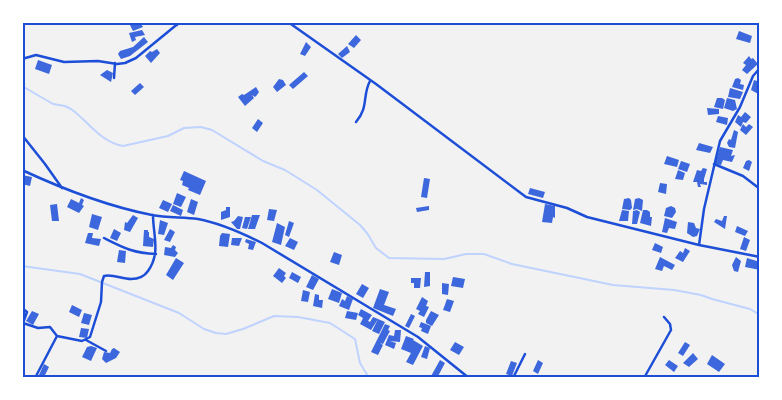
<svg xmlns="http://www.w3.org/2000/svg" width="782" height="400" viewBox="0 0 782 400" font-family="Montserrat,sans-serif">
  <rect width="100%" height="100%" fill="#f2f2f2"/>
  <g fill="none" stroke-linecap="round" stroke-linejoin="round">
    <path stroke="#bfd3fe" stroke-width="2" d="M 22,86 L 53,104 L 65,106 L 71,109 C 88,121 100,142 123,146 L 168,136 L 184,128 L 201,127 L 212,130 L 263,161 L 285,170 L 317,190 L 360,225 L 367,233 L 376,248 L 389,258 L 444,259 L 466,254 L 484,254 L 512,264 L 613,285 L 674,290 L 701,295 L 712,299 L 750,309 L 760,315
      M 22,266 L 80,274 L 179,313 L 204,329 L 216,333 L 226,334 L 243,329 L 274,316 L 298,317 L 330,323 L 355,339 L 360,363 L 369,378"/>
  </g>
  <path fill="#3d67dc" d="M 134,22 L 140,22 L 143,27 L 133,31 L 130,25 Z
    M 142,30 L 145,35 L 135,37 L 136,40 L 132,42 L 129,33 Z
    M 739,31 L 752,36 L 750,43 L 736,39 Z
    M 356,35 L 361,40 L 354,48 L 348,44 Z
    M 144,37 L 148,42 L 130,56 L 121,59 L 118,54 L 120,51 L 133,47 Z
    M 306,42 L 311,47 L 305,56 L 300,54 Z
    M 347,46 L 350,52 L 342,58 L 338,54 Z
    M 157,49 L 160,53 L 151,63 L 145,56 L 150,51 L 152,52 Z
    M 749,56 L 751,59 L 753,58 L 758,64 L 747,74 L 742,70 L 746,65 L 743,63 Z
    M 38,60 L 52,65 L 49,74 L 35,69 Z
    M 107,70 L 113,73 L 111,82 L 100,75 Z
    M 304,72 L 308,76 L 293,89 L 289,85 Z
    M 738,78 L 741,80 L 740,84 L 744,85 L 743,90 L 732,87 L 735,79 Z
    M 279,79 L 283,80 L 286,85 L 277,92 L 273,87 Z
    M 754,80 L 760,82 L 760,95 L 751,90 Z
    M 140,83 L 144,87 L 135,95 L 131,91 Z
    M 256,87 L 259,92 L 257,95 L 255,97 L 252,95 L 254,98 L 245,106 L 238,97 L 242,94 L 244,95 Z
    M 730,88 L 743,92 L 740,99 L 728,97 Z
    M 717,98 L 722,98 L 725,100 L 723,109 L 714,107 Z
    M 727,98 L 735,100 L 737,109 L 733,111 L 724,108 Z
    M 707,108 L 719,109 L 719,114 L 708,115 Z
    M 745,112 L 751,117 L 746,123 L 743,122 L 741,127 L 735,122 L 738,115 L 741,117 Z
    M 718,116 L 728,118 L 727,125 L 716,122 Z
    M 258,119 L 263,123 L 257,132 L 252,128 Z
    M 743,124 L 746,127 L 749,124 L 753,127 L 746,135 L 740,130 Z
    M 734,130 L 738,132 L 735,148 L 729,147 L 727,143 L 729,139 L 731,140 Z
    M 699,143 L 713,147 L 710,153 L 696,150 Z
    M 720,147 L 733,150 L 731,156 L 735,155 L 732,162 L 723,160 L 721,165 L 715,164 Z
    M 667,156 L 679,160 L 677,167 L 664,164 Z
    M 749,160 L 752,162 L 749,171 L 743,168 L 746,161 Z
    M 681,161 L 690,164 L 687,172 L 678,169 Z
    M 703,168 L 707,169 L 704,179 L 704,182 L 707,182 L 707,185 L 700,184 L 701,187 L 698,187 L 697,182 L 693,182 L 697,170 L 701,171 Z
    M 678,170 L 685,173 L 683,180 L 675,179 Z
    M 184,171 L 206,181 L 200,195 L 188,190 L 189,188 L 182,185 L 183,181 L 180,180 Z
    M 22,175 L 32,177 L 30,186 L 22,184 Z
    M 424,178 L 430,179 L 427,198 L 421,197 Z
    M 660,183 L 667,184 L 666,194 L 658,192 Z
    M 530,188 L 545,192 L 543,198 L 528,194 Z
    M 177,193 L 186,197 L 181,207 L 173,204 Z
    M 81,198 L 84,200 L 82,205 L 84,206 L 79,213 L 67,207 L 71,199 L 79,203 Z
    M 629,198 L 631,200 L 632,208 L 630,210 L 622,209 L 624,199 Z
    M 639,198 L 643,200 L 642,211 L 637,209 L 633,210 L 635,199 Z
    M 191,199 L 198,202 L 194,215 L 187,212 Z
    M 163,200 L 172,204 L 168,212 L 159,208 Z
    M 57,204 L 59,221 L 52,221 L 50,205 Z
    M 545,204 L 555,206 L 555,218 L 553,217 L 552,223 L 542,222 Z
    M 173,205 L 183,210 L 181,216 L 170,211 Z
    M 429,206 L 429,210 L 417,212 L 416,208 Z
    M 671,206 L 675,208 L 676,212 L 672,218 L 664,216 L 666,208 Z
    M 226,207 L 230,207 L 230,217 L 221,220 L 221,212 L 226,210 Z
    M 269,209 L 277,210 L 274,221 L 267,220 Z
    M 622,210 L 629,211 L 628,221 L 619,221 Z
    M 637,210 L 640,212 L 637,224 L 632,224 L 633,211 Z
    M 643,210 L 647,210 L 650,212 L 650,217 L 652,217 L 651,226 L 640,223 Z
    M 92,214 L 102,217 L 98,230 L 89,227 Z
    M 133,215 L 138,218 L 130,232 L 124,230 L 125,222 L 127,223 Z
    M 252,215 L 260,215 L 255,229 L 248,229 Z
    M 238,216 L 243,217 L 240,229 L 237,229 L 231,222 L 234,221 Z
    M 724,216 L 727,216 L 725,229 L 714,222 L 716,219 L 722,221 Z
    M 245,217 L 251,217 L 247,229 L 242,228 Z
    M 665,218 L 677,222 L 675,229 L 669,228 L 667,233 L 662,232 Z
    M 160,220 L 168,223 L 164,235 L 158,234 Z
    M 289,221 L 294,223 L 289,237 L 285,235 Z
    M 688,222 L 694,223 L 696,228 L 700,229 L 697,236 L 693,237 L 687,233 Z
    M 277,223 L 285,227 L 281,245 L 272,242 Z
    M 737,226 L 748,231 L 745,236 L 735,232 Z
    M 114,229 L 121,233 L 117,241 L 110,238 Z
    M 170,229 L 175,232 L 170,242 L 164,240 Z
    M 144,230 L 148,230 L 148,232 L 149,232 L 149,237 L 154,239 L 153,247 L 143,246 Z
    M 88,233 L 93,233 L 92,238 L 101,239 L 99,246 L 85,243 Z
    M 222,233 L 230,234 L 228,247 L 219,246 L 220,236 Z
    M 744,237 L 750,240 L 746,251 L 740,249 Z
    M 232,238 L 242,238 L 239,246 L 231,245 Z
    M 290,238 L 298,242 L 294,250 L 285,246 Z
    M 246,239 L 256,242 L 253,250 L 248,249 L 249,244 L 245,242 Z
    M 655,243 L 663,247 L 661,253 L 652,250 Z
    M 173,245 L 176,247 L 175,250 L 178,253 L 175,257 L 164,255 L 165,247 L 171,248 Z
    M 685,248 L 690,251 L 683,262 L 675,258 L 680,251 L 683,253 Z
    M 119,250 L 126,251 L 125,263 L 117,262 Z
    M 334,252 L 342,255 L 339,265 L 330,262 Z
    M 660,257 L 675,265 L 672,270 L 664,266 L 662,271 L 655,269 Z
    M 736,257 L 741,261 L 738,272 L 734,271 L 732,265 Z
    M 176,258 L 184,263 L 173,280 L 166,275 Z
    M 747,258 L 760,262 L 760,270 L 745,267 Z
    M 279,268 L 286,273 L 284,276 L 286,278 L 282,283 L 273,276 Z
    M 292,272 L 301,277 L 298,283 L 289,278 Z
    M 425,272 L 430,272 L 430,286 L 424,287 Z
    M 312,275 L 319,279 L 313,290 L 306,287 Z
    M 453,277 L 465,279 L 463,288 L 451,286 Z
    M 411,278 L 421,278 L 420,288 L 414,288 L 414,283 L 411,283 Z
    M 442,283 L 449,284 L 448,295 L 442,294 Z
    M 362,284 L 369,288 L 363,298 L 356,294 Z
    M 332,289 L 342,293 L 339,303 L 328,299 Z
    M 380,289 L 389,292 L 384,305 L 396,309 L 393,316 L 373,308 Z
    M 303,290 L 310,292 L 308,302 L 301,301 Z
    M 315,294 L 319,295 L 319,300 L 323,300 L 322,308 L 313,306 Z
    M 347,296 L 353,299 L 349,310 L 339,306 L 342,299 L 345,301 Z
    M 422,297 L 428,301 L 426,306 L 429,307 L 424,317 L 418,314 L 420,311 L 416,309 Z
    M 447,299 L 454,301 L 450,312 L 443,310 Z
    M 72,305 L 82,310 L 79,317 L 69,312 Z
    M 361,309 L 372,315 L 368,321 L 370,322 L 373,317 L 378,319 L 371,330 L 360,324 L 363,318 L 358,315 Z
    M 32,311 L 39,314 L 33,325 L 26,321 Z
    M 347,311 L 358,313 L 356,320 L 345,318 Z
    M 431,311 L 439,315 L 432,326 L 426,323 L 426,320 Z
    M 84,313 L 92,315 L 89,325 L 81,323 Z
    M 411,314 L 415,316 L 409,328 L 405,326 Z
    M 378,319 L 385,322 L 379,334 L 372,331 Z
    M 421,322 L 431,326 L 428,334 L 421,331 L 422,328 L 419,327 Z
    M 385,324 L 390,326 L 388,330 L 390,331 L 383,344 L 380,343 L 383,345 L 378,355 L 371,352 Z
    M 81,328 L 89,329 L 87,338 L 79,337 Z
    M 395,330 L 401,330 L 400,342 L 390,341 L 396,343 L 394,349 L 385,345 L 389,335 L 394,336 Z
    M 406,336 L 414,339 L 413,340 L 423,346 L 413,365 L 406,362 L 411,353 L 401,349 Z
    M 455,342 L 464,347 L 459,355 L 450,350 Z
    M 685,342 L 690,345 L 683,356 L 678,353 Z
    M 91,346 L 97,348 L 91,361 L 82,357 L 87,347 Z
    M 425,346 L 430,348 L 427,359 L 421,357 Z
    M 114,348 L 120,352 L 116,358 L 106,363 L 102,359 L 104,352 L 110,353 L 112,349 Z
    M 693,353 L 698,359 L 689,367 L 683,363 Z
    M 712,355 L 725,364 L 719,372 L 707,364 Z
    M 440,360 L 445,363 L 437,378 L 430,378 Z
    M 538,360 L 543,363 L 538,374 L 533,371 Z
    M 669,360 L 678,366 L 674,372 L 665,365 Z
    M 511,361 L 517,363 L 512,376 L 506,374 Z
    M 44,364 L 49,367 L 44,377 L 39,375 Z"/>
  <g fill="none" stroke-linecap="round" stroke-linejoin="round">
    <path stroke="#1d4ed8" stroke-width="2.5" d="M 172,22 L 177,25
      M 288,22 L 376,84 L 526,197 L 567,208 L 587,217 L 699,245 L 760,257
      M 22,59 L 36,55 L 64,62 L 98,61 L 117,64 L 125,63 L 136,58 L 180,22
      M 114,78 L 115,63
      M 356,122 C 369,107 362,96 370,81
      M 22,135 L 45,164 L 62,188
      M 714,164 L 743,176 L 760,189
      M 22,170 C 65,190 106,206 152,215 C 167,218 183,217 198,219 C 220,223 242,233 262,243 L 418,337 L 469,378
      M 104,238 C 124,248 133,253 156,254
      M 699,245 L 704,209 L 720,141 L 740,107 L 753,76 L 760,68
      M 22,308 L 27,312 L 23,323 L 38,328 L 50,327 L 57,336
      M 86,340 L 106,351
      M 35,378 L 57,336 L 82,341 L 90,337 L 101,302 L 102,282 L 104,276 C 113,274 122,279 131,279 C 138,279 144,277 148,271 C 161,253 153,235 153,215
      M 513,378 L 525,354
      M 644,378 L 671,330 L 670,324 L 664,317"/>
  </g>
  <rect width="782" height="400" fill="none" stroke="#ffffff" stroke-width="48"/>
  <rect x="24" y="24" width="734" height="352" fill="none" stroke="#1d4ed8" stroke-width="2"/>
</svg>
